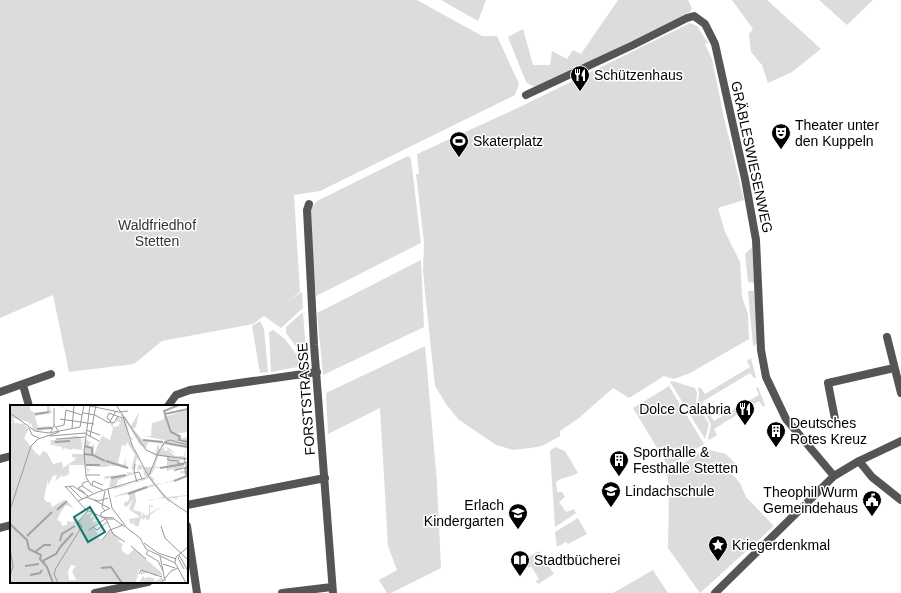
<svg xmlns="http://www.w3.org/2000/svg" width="901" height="593" viewBox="0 0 901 593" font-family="Helvetica,sans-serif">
  <rect width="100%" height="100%" fill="#fff"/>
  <path fill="#dcdcdc" d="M 0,0 L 417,0 L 482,36 L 497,36 L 519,84 L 515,95 L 320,191 L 294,195 L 300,292 L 289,300 L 302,292 L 303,308 L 281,328 L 264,316 L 253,324 L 162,341 L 134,364 L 69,372 L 53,295 L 0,318 Z
    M 441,0 L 486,0 L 478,21 Z
    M 618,0 L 688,0 L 692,8 L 690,12 L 539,87 L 532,86 L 526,82 L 508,37 L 523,29 L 533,65 L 550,65 L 552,51 L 567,59 L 573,50 L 581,54 Z
    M 732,0 L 767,0 L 821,49 L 792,72 L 768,83 L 762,65 L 751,52 L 749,34 L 753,29 Z
    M 819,0 L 873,0 L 847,25 Z
    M 690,23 L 697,26 L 708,43 L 705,44 L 712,59 L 724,118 L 744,200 L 718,208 L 725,232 L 740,262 L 742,297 L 748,314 L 749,339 L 690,373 L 674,379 L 664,376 L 629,398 L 613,388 L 579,418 L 560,431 L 560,436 L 542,446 L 530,448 L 513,450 L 496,445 L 458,419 L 446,404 L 435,386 L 426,302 L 423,271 L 424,243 L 416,174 L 419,174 L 417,154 L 522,106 Z
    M 408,156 L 411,159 L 421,243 L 316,296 L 309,218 L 311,208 L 317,201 Z
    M 752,247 L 754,283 L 748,282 L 745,254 Z
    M 421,260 L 424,327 L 323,375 L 317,313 Z
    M 748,291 L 754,291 L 758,343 L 753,346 Z
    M 303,312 L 306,353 L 301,353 L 286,333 L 286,327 Z
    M 260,321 L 264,329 L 268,372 L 260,373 L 252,326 Z
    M 273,330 L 285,339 L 296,354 L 303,360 L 303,366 L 271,372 L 269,332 Z
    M 425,346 L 437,483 L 441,568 L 391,593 L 387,593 L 379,580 L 397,570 L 388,546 L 380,408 L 328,434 L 326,393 Z
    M 751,358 L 756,378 L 754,378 L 750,373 L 702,402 L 708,412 L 705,413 L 698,401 L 699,393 L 698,389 L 700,387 L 705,394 L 750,367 L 747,361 Z
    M 672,381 L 695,388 L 697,393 L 696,402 L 709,424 L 705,439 L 670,382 Z
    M 669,386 L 704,444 L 668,466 L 633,408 Z
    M 758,387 L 765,405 L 763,407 L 759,401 L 714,429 L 717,435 L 709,440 L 708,439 L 711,424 L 706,415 L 709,413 L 714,421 L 759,395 L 756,388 Z
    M 555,447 L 565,451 L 578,473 C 571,477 562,477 556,482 L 557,492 L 562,492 L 565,497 L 559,502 L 566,512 L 574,509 L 576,513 L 555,527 L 550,451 Z
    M 705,449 L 726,454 L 736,464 L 729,470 L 740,483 L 746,497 L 774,526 L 700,593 L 668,548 L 669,490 L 667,474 Z
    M 578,518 L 587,534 L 568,544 L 566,542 L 557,547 L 555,532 Z
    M 539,551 L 554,574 L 538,584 L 536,581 L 539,579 L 531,566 L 528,568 L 523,560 Z
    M 653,570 L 668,593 L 613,593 Z"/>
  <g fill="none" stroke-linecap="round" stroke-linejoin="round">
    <path stroke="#555" stroke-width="8" d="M 526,95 L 633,45 L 687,18 L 694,16 L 705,24 L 715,44 L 745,179 L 756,240 L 761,350 L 766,377 L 786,419 L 834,476
      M 309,204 L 307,210 L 314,345 L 333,593
      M 887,337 L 901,393
      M 23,385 L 29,406
      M 0,392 L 51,374
      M 168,406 L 176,395 L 190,390 L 317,372
      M 835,419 L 828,383 L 894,368
      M 0,459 L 11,456
      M 859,461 L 872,477 L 901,500
      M 187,505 L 325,478
      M 187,526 L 197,593
      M 0,528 L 11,525
      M 95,593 L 148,582
      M 282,593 L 332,587
      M 715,593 L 834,476 L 859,461 L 901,441"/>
  </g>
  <defs>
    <symbol id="restaurant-pin" viewBox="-11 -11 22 30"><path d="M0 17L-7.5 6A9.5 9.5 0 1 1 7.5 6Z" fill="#000" stroke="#fff"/><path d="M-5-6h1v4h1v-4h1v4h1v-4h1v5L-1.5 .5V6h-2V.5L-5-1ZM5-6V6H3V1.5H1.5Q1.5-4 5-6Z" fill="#fff"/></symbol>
    <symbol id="theatre-pin" viewBox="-11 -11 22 30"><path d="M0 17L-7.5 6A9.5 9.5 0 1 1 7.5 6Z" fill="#000" stroke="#fff"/><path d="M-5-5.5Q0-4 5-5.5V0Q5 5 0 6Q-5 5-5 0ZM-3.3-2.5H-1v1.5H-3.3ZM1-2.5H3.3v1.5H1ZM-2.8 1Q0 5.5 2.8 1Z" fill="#fff"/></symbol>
    <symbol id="stadium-pin" viewBox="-11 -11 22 30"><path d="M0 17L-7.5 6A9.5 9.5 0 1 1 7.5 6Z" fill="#000" stroke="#fff"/><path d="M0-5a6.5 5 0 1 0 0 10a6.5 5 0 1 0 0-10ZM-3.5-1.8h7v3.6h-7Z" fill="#fff"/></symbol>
    <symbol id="building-pin" viewBox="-11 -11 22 30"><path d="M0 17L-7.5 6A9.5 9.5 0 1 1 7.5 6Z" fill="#000" stroke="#fff"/><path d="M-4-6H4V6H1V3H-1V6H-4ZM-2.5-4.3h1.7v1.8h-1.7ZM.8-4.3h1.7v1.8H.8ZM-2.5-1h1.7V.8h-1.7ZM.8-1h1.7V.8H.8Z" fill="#fff"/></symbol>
    <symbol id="school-pin" viewBox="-11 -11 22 30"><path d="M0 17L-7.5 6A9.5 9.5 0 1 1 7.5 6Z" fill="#000" stroke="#fff"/><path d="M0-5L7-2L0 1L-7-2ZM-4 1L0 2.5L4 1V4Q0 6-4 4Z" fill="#fff"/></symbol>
    <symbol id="civic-pin" viewBox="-11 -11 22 30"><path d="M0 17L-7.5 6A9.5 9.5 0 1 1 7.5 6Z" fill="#000" stroke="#fff"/><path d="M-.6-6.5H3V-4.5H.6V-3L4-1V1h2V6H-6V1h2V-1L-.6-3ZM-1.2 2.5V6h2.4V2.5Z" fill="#fff"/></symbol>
    <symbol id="sight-pin" viewBox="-11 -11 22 30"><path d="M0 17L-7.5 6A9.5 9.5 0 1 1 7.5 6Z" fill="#000" stroke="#fff"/><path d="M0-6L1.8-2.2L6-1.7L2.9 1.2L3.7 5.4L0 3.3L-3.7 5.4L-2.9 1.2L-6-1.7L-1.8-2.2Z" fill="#fff"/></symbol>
    <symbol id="library-pin" viewBox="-11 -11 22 30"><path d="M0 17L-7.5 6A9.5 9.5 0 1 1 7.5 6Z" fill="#000" stroke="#fff"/><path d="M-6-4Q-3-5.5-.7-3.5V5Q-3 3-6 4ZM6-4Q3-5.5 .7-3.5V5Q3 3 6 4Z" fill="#fff"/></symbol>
  </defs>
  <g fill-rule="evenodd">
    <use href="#restaurant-pin" x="569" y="64" width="22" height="30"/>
    <use href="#theatre-pin" x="770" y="122" width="22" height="30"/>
    <use href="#stadium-pin" x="448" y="130" width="22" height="30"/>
    <use href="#restaurant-pin" x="734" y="398" width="22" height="30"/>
    <use href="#building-pin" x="765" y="420" width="22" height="30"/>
    <use href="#building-pin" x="608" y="449" width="22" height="30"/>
    <use href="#school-pin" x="600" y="480" width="22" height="30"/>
    <use href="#civic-pin" x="861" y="489" width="22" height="30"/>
    <use href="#school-pin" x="507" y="502" width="22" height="30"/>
    <use href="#sight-pin" x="707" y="534" width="22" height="30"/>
    <use href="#library-pin" x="509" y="549" width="22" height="30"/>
  </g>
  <g text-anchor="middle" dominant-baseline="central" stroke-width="3" stroke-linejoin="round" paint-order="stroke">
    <g font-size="14" fill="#000" stroke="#fff" text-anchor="start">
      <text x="594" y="75">Schützenhaus</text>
      <text x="795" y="125">Theater unter<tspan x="795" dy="16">den Kuppeln</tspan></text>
      <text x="473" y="141">Skaterplatz</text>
      <text x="731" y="409" text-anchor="end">Dolce Calabria</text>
      <text x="790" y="423">Deutsches<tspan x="790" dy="16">Rotes Kreuz</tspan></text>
      <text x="633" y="452">Sporthalle &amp;<tspan x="633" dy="16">Festhalle Stetten</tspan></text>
      <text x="625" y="491">Lindachschule</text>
      <text x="858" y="492" text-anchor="end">Theophil Wurm<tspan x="858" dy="16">Gemeindehaus</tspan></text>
      <text x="504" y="505" text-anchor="end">Erlach<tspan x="504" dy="16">Kindergarten</tspan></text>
      <text x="732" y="545">Kriegerdenkmal</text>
      <text x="534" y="560">Stadtbücherei</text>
    </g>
    <g font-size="14" fill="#000" stroke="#fff">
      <text transform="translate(752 157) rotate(78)">GRÄBLESWIESENWEG</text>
      <text transform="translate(306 399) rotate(-94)">FORSTSTRASSE</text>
    </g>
    <g font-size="14" fill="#333" stroke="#fff">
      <text x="157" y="225">Waldfriedhof<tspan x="157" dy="16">Stetten</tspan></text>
    </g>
  </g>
  <g transform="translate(10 405)">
    <rect width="178" height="178" fill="#fff"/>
    <path d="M 0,0 L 20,0 L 20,5 L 25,8 L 37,7 L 37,0 L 50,0 L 62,7 L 50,1 L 39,1 L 42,8 L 25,11 L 28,22 L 41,21 L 41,23 L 27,26 L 23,25 L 21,17 L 20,20 L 18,17 L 3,13 L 5,18 L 14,19 L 18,20 L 14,20 L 19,23 L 14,33 L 26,48 L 30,51 L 33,46 L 37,48 L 43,59 L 52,57 L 53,63 L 66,54 L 63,53 L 69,52 L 62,52 L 62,49 L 74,49 L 74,45 L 63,44 L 63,41 L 62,45 L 54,43 L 52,46 L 52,42 L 39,39 L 42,37 L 38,36 L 66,31 L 71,32 L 71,39 L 73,32 L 72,44 L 74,44 L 75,33 L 79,37 L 82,36 L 78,41 L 82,42 L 84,37 L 84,50 L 89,37 L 85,35 L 89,37 L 92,31 L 100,35 L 103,23 L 99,17 L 100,15 L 101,15 L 99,17 L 103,18 L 103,22 L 109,21 L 110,17 L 106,16 L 108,12 L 111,16 L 111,9 L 116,12 L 117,8 L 116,13 L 121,21 L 129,7 L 126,22 L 123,24 L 133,35 L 154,37 L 154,35 L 134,31 L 141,31 L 142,18 L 153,15 L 155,9 L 162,29 L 172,33 L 178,32 L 178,37 L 169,33 L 168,37 L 177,37 L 175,52 L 178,54 L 168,52 L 174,54 L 174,56 L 171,54 L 170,59 L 178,57 L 174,60 L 178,71 L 146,80 L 157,92 L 178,90 L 178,86 L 178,91 L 167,92 L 168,94 L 160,93 L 163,97 L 158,93 L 152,88 L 147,81 L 139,70 L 145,61 L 139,70 L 134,62 L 143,62 L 146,51 L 129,39 L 116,16 L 120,32 L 123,33 L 121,35 L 131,57 L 120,34 L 114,12 L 119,34 L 131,59 L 127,53 L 124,65 L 112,61 L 101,61 L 101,57 L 100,61 L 94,62 L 77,61 L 78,64 L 83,64 L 79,65 L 78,70 L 76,60 L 59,60 L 59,69 L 53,72 L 51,70 L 46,79 L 49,73 L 45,76 L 47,70 L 43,71 L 38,80 L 38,74 L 34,94 L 38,98 L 40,96 L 42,102 L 56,94 L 53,98 L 57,96 L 64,103 L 56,100 L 52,105 L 47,115 L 51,117 L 52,121 L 57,120 L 57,116 L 63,117 L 64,113 L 65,117 L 68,114 L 67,118 L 77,109 L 83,108 L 79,113 L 84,112 L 82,118 L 88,116 L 83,122 L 88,129 L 86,131 L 92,135 L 101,125 L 108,134 L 110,134 L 112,135 L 107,136 L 113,139 L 111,143 L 113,147 L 118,150 L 124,144 L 152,168 L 152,171 L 146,169 L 148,171 L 145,171 L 138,167 L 131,170 L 131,165 L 129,164 L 126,177 L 129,178 L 133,171 L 136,174 L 137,172 L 144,173 L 145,177 L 152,172 L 154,176 L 151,178 L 0,178 L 0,18 L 3,18 L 0,16 ZM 117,37 L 125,50 L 121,64 L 116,61 L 117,56 L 114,61 L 117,49 L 113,60 L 108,58 L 112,40 L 116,41 ZM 138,37 L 151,38 L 147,40 L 146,49 L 136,44 L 137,40 L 145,43 L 137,40 ZM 153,38 L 149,42 L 153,41 L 156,42 L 159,46 L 166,49 L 159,43 L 154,41 L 155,38 L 176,42 L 174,51 L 165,51 L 157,45 L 154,46 L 154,42 L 150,45 L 148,40 ZM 148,51 L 157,52 L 157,62 L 145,62 ZM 173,61 L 176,66 L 170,66 L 171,68 L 164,70 L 174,68 L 175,71 L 164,76 L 146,79 L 143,75 L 145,74 L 140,71 L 145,63 L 156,63 L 157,66 L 163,64 L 164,67 L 172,64 ZM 61,160 L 66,161 L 62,166 L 66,175 L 59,175 L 58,166 ZM 178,5 L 178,27 L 163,29 L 157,11 ZM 128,60 L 131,60 L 160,97 L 153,100 L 159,97 L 155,93 L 146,94 L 153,92 L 145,81 L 125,87 L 126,97 L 123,105 L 131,107 L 132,113 L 133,107 L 136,111 L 139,109 L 139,95 L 146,94 L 139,96 L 139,100 L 145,101 L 140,102 L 140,108 L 153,101 L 140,110 L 140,114 L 137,115 L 135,112 L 134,115 L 131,113 L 128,122 L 123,119 L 124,116 L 121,120 L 119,114 L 130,112 L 119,104 L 123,94 L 117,102 L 113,100 L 116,96 L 118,97 L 120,89 L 108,91 L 106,93 L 105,91 L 143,79 L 139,73 L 127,78 L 138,71 L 135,73 L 133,64 L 127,65 ZM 117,67 L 126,68 L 108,75 L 106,82 L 125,78 L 105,84 L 99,82 L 101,73 L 94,74 L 95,71 L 117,70 Z" fill="#dcdcdc" fill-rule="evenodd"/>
    <path fill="none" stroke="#a3a3a3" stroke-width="2" d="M 169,0 L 154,6 L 161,27 L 169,31M 25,9 L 39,7M 155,9 L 178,4M 27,24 L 42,23M 170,30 L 169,35 L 178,37M 133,35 L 153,37M 45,37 L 60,36M 155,38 L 177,42M 75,41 L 82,43 L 82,49M 74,49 L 83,50 L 95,56M 96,56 L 118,63M 76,60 L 90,60M 150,63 L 174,59M 101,73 L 116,70M 164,76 L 177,71 L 175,63M 118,89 L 137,82M 47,105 L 57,96M 0,119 L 17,135 L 19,144 L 31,150 L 30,154 L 37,162 L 43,178M 17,131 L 42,107M 50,136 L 52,129 L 65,121M 51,141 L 63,128M 25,147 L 34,140 L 41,140M 34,158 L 34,155 L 46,149 L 51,141M 15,161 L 29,159M 91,163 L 101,162 L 112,178M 20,170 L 30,168 L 32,165"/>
    <path fill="none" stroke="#999" stroke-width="1" d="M 80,0 L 74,47 L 76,72 L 81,80 L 93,85M 106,0 L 136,45 L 147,50 L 178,54M 80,1 L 109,7 L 118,6M 0,8 L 25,26 L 39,28 L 70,22 L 74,0M 73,8 L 85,10 L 99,18 L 106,6M 113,12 L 122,40 L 139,72 L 156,93 L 178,108M 50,14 L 84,19M 101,16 L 97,13 L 99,8 L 112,13M 100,17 L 104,18 L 108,11M 46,22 L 54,20 L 56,5 L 72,10M 19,23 L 22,30 L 29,33M 62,23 L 64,0M 76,25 L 90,30M 41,27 L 44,20 L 44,3M 76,29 L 89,36M 39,31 L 76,28M 80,32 L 86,0M 46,34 L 75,32M 149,46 L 155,37 L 160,35 L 178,40M 158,52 L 158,55 L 168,56 L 168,59 L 178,57M 174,53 L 178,67M 125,59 L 124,67 L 127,77M 165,65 L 178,62M 124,68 L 129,67 L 132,74M 76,70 L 90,70M 139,70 L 149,46M 78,76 L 73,78 L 72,81 L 83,88M 82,80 L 83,76 L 93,80M 55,81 L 75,104 L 96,114 L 104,114 L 115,122M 59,81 L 72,94M 72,81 L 68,83 L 75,88M 55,82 L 63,81 L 78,91M 98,84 L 102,103 L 117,123 L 130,133 L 136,144 L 165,158M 95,86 L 92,102 L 95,106M 75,92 L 88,96 L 98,93M 84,95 L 99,103M 68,96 L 88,87 L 135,73M 0,105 L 21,41 L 28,34 L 49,27 L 44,20M 91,111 L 91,108 L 100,103M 91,112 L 104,113M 96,114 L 103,129 L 115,137M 151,121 L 155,133 L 178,155M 83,122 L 87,125 L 97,117M 79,125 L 95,114M 92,135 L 100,125 L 113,120M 134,138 L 148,148 L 166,154M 121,141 L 136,154M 0,143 L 3,161 L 0,171M 138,146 L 136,149 L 148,156 L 153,166M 169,150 L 178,166M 150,151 L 155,176M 170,151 L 168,153 L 174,164M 165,158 L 176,178M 165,158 L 166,152 L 178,142M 153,159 L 165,163M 129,169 L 131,165 L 152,172M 48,178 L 44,169 L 46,163 L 72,121 L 68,117 L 78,106M 151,178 L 161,166 L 168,163"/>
    <path fill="#0f766e" fill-opacity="0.15" stroke="#0f766e" stroke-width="2" d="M 80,102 L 95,127 L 78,137 L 64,112 Z"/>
    <rect width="178" height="178" fill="none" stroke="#000" stroke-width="2"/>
  </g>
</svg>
